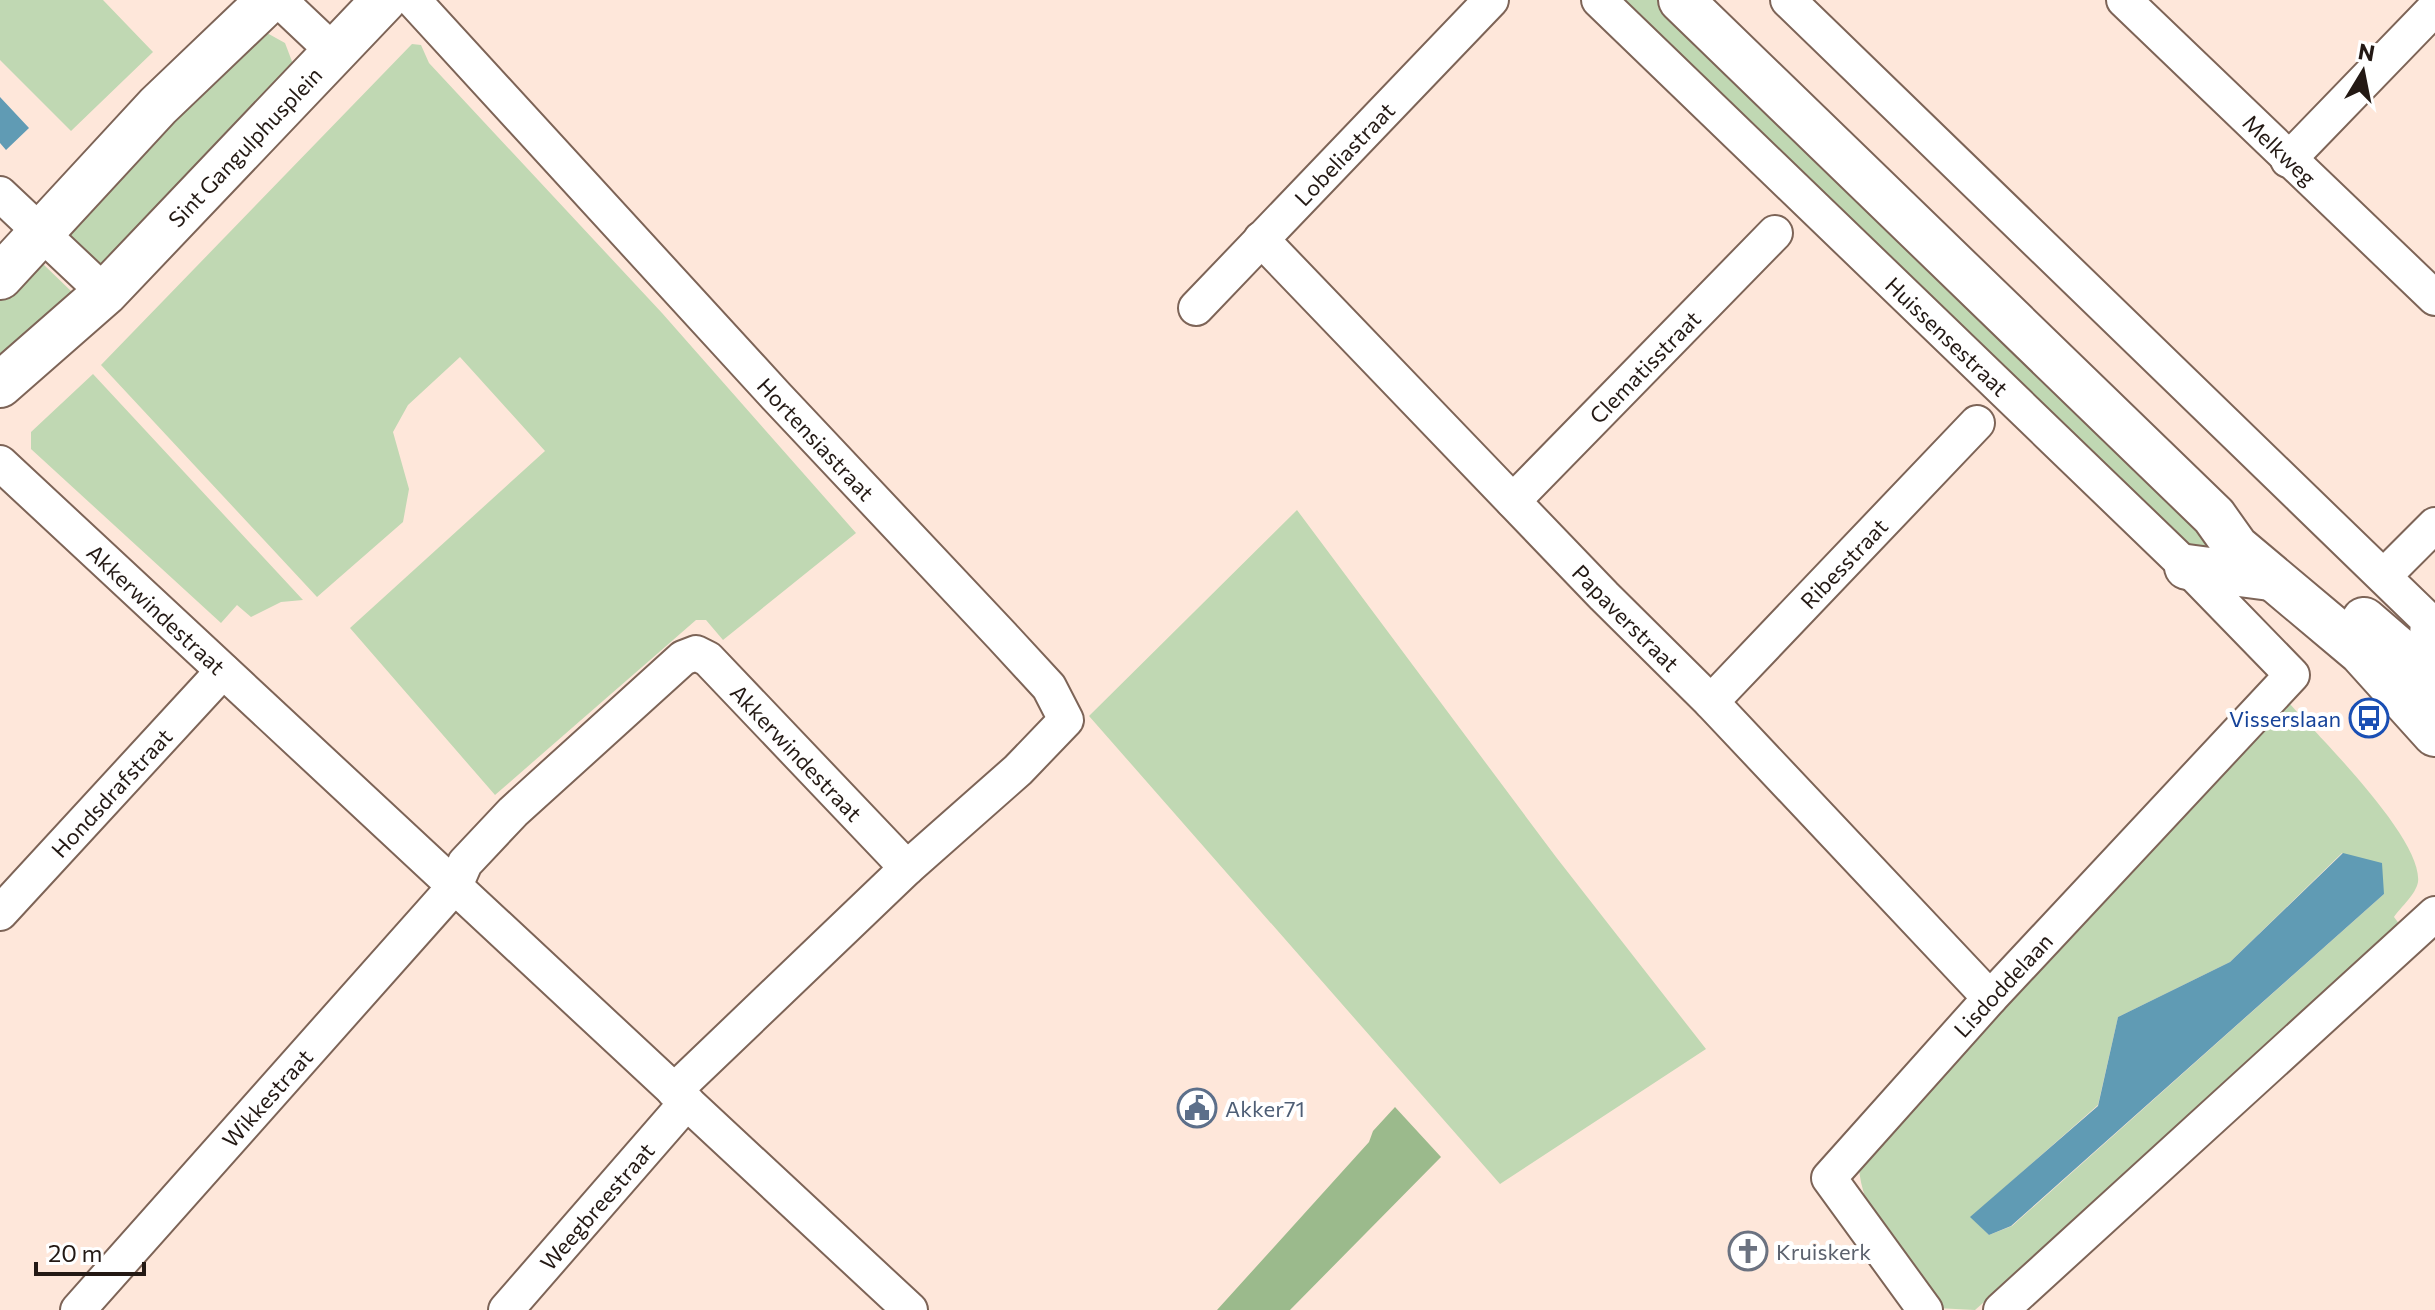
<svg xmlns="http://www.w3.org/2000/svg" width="2435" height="1310" viewBox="0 0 2435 1310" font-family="Commissioner,sans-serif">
  <rect width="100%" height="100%" fill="#fee7da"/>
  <path fill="#c0d8b3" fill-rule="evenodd" d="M 0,0 L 103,0 L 153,52 L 71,131 L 0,60 Z
    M 1625,0 L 1657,0 L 2230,555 L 2202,558 Z
    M 267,33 L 285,43 L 293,64 L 102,267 L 69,236 L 67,220 L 247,34 Z
    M 412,44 L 421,45 L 429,63 L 662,313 L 856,533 L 723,640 L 706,620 L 696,620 L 495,795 L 350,628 L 545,451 L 460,357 L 408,405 L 393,432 L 409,489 L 403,522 L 317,597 L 101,365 Z
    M 43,264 L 71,291 L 74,304 L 0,367 L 0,295 L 24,269 Z
    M 93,374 L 303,600 L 281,602 L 251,617 L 237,605 L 221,623 L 31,449 L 31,432 Z
    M 1297,510 L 1556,857 L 1706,1049 L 1500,1184 L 1089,716 Z
    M 2290,704 C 2320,738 2423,839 2418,882 C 2416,894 2401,907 2394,917 L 2400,925 L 2139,1166 L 1975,1310 L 1936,1308 C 1904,1262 1854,1211 1859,1152 ZM 2342,853 L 2384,894 L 2012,1226 L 1989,1235 L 1971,1217 L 2098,1105 L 2118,1017 L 2230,962 Z"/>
  <path fill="#9bba8c" d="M 1395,1107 L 1441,1157 L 1290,1310 L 1217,1310 L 1369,1142 L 1373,1131 Z"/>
  <path fill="#609bb4" d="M 0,97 L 29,128 L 6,150 L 0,143 Z
    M 2343,853 L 2382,863 L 2384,894 L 2011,1226 L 1989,1235 L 1970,1217 L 2098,1106 L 2118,1017 L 2230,962 Z"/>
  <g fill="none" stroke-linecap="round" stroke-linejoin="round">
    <defs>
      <g id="minor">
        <path d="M 279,0 L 333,51"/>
        <path id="s1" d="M 413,0 L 776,396 L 1002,636 L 1049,687 L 1066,720 L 1018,770 L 907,868"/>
        <path id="s2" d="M 1599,0 L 2187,567 L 2292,675 L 1990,998 L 1829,1178 L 1925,1310"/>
        <path d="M 1788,0 L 2428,620 L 2425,673"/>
        <path id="s3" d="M 2124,0 L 2435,298"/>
        <path d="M 2288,160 L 2435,8"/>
        <path d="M 0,194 L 105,293"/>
        <path id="s4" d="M 1261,239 L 1604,596 L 1711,702 L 1990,998"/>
        <path id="s5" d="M 1196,308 L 1491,0"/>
        <path id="s6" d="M 0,463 L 910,1310"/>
        <path id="s7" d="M 1513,501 L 1775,233"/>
        <path d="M 2384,576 L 2435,525"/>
        <path id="s8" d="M 1711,702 L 1977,423"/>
        <path id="s9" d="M 0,913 L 223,671"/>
        <path id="s10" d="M 78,1310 L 455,886 L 465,863 L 513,812 L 683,658 L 696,653 L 708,659 L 907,868 L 674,1091"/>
        <path id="s11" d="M 506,1310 L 687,1102"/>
        <path d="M 2001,1310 L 2435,914"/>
      </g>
      <g id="tertiary">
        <path d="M 1681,0 L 2214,516 L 2236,547 L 2361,652 L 2435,734"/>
        <path d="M 0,277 L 158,106 L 269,0"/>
        <path id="s12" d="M 0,385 L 105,293 L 384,0"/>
        <path d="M 2187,567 L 2270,578"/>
        <path d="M 2364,620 L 2435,681"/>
      </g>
    </defs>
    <use href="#minor" stroke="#7d6457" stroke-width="38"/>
    <use href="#tertiary" stroke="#7d6457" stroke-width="48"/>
    <use href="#minor" stroke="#fff" stroke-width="34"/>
    <use href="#tertiary" stroke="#fff" stroke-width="44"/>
  </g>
  <defs>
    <symbol id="bus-ring" viewBox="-11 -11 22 22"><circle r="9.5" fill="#fff" stroke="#1a4fb4" stroke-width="1.5"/><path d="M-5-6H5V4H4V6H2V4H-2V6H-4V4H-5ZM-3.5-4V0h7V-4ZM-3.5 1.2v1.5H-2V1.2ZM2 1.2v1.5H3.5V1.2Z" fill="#1a4fb4"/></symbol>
    <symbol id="civic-ring" viewBox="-11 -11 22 22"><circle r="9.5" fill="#fff" stroke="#5c6f8a" stroke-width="1.5"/><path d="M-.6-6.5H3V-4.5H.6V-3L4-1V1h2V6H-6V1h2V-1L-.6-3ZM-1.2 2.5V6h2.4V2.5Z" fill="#5c6f8a"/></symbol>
    <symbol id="church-ring" viewBox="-11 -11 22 22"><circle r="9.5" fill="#fff" stroke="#6b7280" stroke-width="1.5"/><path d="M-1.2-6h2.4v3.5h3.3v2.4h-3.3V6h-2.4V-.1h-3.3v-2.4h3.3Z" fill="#6b7280"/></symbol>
  </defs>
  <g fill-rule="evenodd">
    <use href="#bus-ring" x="2347" y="696" width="44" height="44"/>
    <use href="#civic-ring" x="1175" y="1086" width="44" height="44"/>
    <use href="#church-ring" x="1726" y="1229" width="44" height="44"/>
  </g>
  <g text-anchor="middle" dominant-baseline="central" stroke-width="8" stroke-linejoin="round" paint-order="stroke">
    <g font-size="22" fill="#231914" stroke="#fff">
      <text stroke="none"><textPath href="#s12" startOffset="342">Sint Gangulphusplein</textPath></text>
      <text stroke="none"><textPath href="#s3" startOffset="216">Melkweg</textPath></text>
      <text stroke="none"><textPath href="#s5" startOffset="214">Lobeliastraat</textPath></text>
      <text stroke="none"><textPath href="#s2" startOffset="484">Huissensestraat</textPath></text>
      <text stroke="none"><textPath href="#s7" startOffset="188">Clematisstraat</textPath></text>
      <text stroke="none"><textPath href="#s1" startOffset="596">Hortensiastraat</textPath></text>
      <text stroke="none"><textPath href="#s8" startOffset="192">Ribesstraat</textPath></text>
      <text stroke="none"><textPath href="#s6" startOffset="214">Akkerwindestraat</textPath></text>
      <text stroke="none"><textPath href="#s4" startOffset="526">Papaverstraat</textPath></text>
      <text stroke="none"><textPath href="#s10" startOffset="1048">Akkerwindestraat</textPath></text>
      <text stroke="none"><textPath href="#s9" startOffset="164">Hondsdrafstraat</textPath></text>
      <text transform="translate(2003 985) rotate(-47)">Lisdoddelaan</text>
      <text stroke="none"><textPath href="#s10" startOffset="284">Wikkestraat</textPath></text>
      <text stroke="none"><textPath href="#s11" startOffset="138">Weegbreestraat</textPath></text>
    </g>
    <g font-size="22" fill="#164399" stroke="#fff" text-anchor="end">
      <text x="2341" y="718">Visserslaan</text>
    </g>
    <g font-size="22" fill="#4e5e75" stroke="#fff" text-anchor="start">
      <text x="1225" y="1108">Akker71</text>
    </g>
    <g font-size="22" fill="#5b616d" stroke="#fff" text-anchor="start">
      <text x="1776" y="1251">Kruiskerk</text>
    </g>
  </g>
  <g transform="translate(2363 72) rotate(10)" stroke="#ffffff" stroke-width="6" paint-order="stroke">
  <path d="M0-6L14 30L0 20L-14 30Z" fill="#231914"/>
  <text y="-12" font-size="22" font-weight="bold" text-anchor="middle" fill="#231914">N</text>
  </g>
  <path d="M36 1262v12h108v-12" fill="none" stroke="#231914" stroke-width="4"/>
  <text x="48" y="1262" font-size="24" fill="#231914" stroke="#ffffff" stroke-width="6" paint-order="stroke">20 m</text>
</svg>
